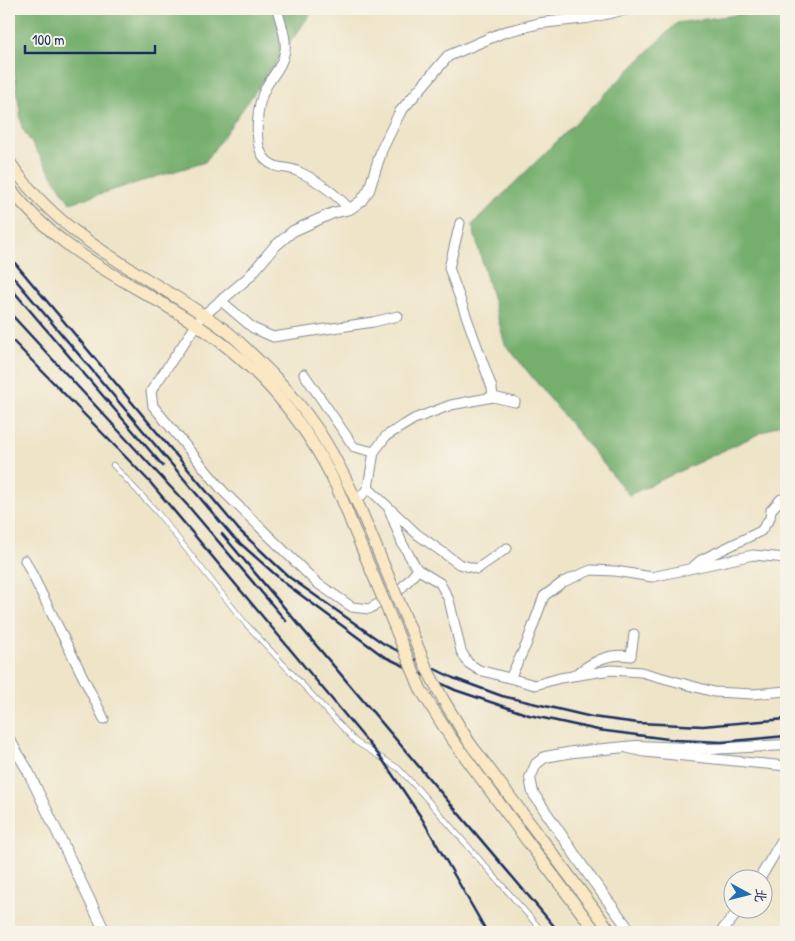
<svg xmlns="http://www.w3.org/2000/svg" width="795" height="941" viewBox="0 0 795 941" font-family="'Patrick Hand','LXGW WenKai TC',sans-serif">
  <rect width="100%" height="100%" fill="#f7f3e8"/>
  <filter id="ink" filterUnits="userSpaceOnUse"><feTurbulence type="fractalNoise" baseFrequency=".02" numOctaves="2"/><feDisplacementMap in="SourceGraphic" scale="10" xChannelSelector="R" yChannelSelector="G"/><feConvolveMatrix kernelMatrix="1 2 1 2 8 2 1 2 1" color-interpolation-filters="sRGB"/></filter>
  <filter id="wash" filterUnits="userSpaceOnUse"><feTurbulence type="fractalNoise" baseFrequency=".0096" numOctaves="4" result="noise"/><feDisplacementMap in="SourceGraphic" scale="20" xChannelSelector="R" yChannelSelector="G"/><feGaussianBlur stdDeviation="1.12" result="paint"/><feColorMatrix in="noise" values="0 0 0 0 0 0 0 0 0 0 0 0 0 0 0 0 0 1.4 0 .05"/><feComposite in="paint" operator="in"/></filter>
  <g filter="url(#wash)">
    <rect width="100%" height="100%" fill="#eee4c7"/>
    <path fill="#74ae6d" stroke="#486e66" d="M 12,9 L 314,9 L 205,162 L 70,203 L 22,128 L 11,45 Z
      M 778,9 L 786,9 L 786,421 L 629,495 L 505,344 L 472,225 L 677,23 Z"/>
  </g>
  <g filter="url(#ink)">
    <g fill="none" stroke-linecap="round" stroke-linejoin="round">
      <defs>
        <path id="service" d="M 113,465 L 157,512 L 245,623 L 356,742 L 398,768 L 418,789 L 543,932"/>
        <path id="minor" d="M 277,9 C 280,21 287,38 285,50 C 283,65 273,75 266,87 C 257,103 252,146 266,160 C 276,170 286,166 297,171 C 316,179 335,194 350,209
          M 460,223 L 449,268 L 492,388 L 493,397
          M 220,300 L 253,328 L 273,337 L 373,322 L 398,316
          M 199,321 L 151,391 L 153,406 L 223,491 L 317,583 L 352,607 L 369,609 L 397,593 L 418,570
          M 304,374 L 354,447 L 374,452
          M 368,488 L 417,534 L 459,564 L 477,569 L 507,548
          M 357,501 L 368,488 L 374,452 L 386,436 L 414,419 L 451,405 L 493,397 L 515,402
          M 389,509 L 402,543 L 417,569 L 440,583 L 449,600 L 461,651 L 468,663 L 479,670 L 535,685 L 560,678 L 611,670 L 641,672 L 714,692 L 753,694 L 786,691
          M 25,560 L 104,719
          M 693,567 L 701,560 L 761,531 L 770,518 L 771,510 L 781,499 L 786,501
          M 574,675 C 593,662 608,652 631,656 L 634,634
          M 510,678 L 526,645 L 544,596 L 563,582 L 591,570 L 615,571 L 652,577 L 753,555 L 786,558
          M 627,748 L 644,752 L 786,766"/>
        <path id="tertiary" d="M 204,315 L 249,277 L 274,247 L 293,231 L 333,213 L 350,209 L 361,201 L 369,190 L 382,149 L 400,112 L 448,56 L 504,32 L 541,23 L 587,18 L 627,9
          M 9,739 L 27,769 L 105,932
          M 760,878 L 786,834
          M 631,932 L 588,874 L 533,793 L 530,778 L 536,764 L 545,757 L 573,752 L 636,746 L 711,749 L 786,745
          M 721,932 L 741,908"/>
        <path id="secondary" d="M 9,161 C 62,243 150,274 225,330 C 235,337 244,347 253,355 C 308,406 332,447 362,513
          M 9,187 C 63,257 127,279 197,325 C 269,373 322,441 351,522
          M 541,838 L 611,932
          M 531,846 L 596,932"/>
      </defs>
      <use href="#service" stroke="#848a92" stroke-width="6"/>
      <use href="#minor" stroke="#848a92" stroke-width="11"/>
      <use href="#tertiary" stroke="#848a92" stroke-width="12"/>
      <use href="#secondary" stroke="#848a92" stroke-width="13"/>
      <use href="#service" stroke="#fff" stroke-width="4.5"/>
      <use href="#minor" stroke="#fff" stroke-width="9"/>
      <use href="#tertiary" stroke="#fff" stroke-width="10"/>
      <use href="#secondary" stroke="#fae7c3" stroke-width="11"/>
      <path stroke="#1b2f5e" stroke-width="2.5" d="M 9,256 L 239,530 L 289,577 L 384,644 L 453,678 L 502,696 L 592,717 L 638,723 L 703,726 L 786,719
        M 9,272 L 233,537 L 286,584 L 383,656 L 455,690 L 529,715 L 598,730 L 676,740 L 722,742 L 786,736
        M 9,286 L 163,466
        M 9,312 L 189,507 L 286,621
        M 9,337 L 149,481 L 382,759 L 421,817 L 487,932
        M 222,534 L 559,932"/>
      <defs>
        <path id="secondary-bridge" d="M 362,513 L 427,669 L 444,701 L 469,742 L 541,838
          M 351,522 L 421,690 L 449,735 L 531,846"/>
      </defs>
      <use href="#secondary-bridge" stroke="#848a92" stroke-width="13" stroke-linecap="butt"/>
      <use href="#secondary-bridge" stroke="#fae7c3" stroke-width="11"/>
    </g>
  </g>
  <rect width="795" height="941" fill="none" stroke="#f7f3e8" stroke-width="30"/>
  <g transform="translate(748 894) rotate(97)"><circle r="24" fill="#f7f3e8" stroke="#9fa5b1"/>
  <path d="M0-4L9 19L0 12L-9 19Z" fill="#1f6fb2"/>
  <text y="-8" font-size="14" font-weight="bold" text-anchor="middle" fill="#1b2f5e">北</text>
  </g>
  <path d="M25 45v8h130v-8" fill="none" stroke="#1b2f5e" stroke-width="2.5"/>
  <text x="32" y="45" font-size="15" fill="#1b2f5e" stroke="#f7f3e8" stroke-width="4" paint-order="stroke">100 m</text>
</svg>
